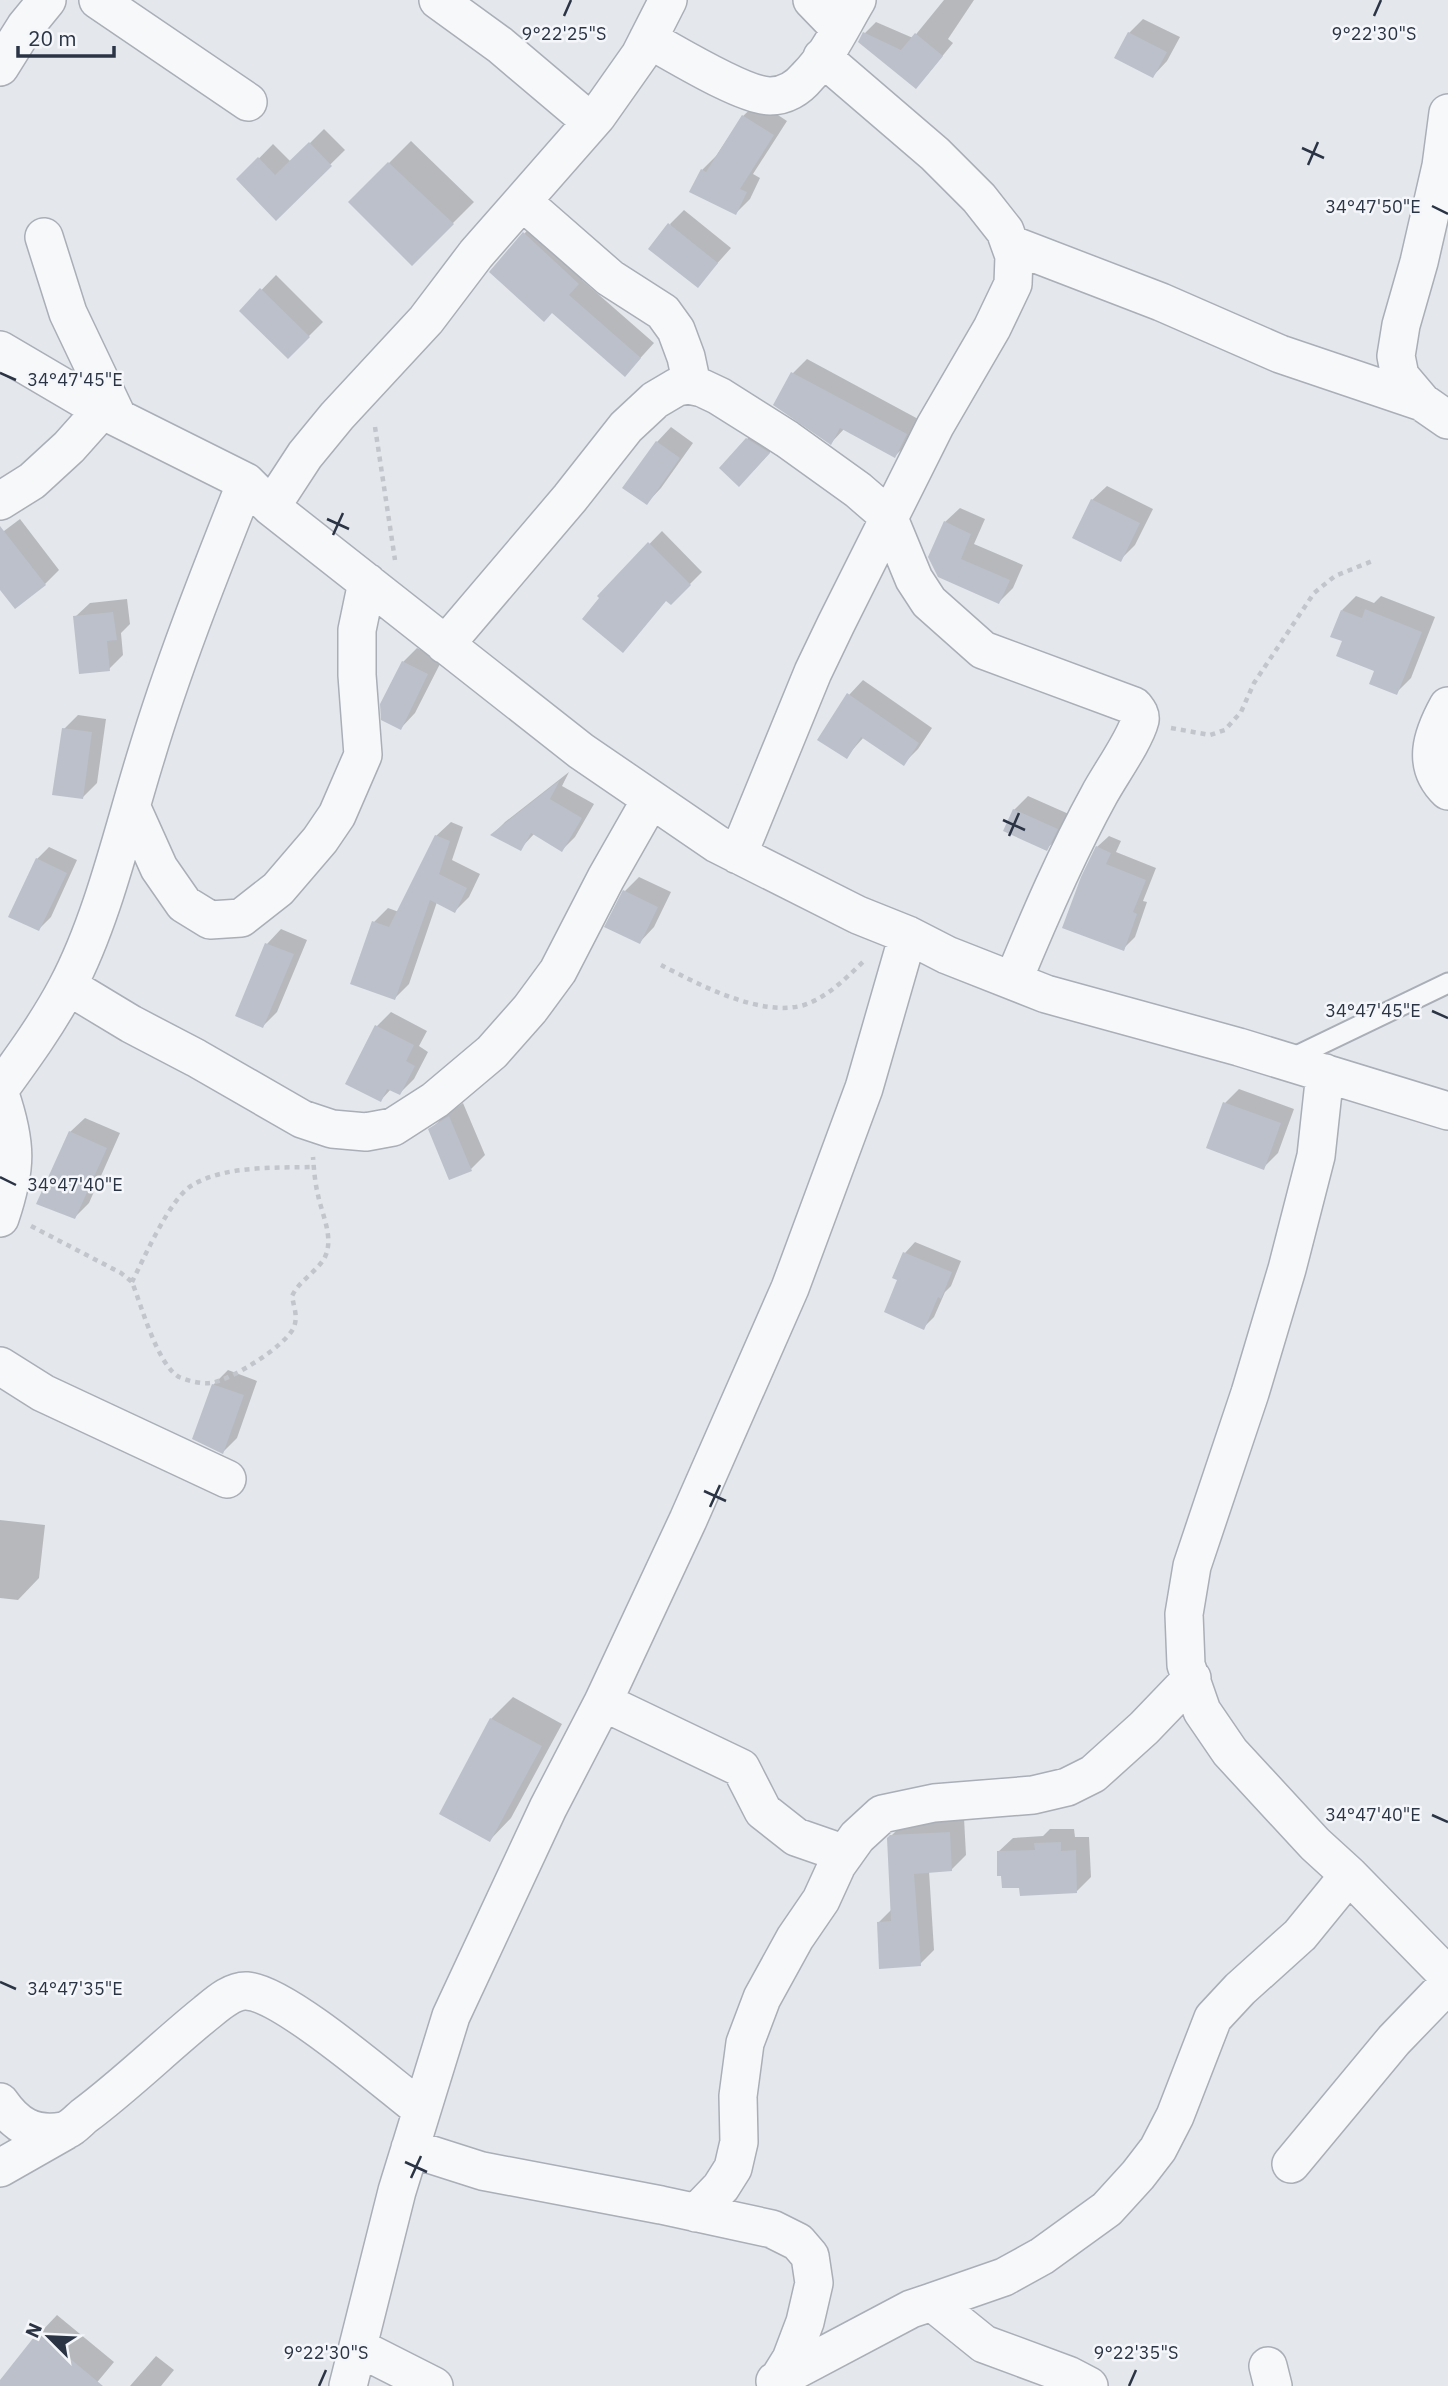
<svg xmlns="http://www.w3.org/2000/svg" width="1448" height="2386" viewBox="0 0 1448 2386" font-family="'IBM Plex Sans',sans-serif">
  <rect width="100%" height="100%" fill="#e4e7ec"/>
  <path fill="#0003" d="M 944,0 L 974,0 L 948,39 L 953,43 L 927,75 L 864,34 L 876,22 L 913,38 Z
    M 1143,19 L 1180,37 L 1167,61 L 1153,76 L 1129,33 Z
    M 758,102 L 787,121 L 753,174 L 760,178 L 750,199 L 736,213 L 702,170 L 716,156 L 743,116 Z
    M 324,129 L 345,150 L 276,218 L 239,179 L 273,144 L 291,162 Z
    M 411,141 L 474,202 L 412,264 L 350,202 Z
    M 684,210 L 731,248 L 697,286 L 670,224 Z
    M 538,219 L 592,268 L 582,280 L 654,343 L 625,375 L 524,234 Z
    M 276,275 L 323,322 L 288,357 L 241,311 Z
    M 807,359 L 920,420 L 909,442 L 895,456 L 845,428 L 831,443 L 775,405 L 793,373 Z
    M 762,425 L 783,438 L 754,470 L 747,439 Z
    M 671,427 L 693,443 L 661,488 L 647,503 L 657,442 Z
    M 1107,486 L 1153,509 L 1135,545 L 1121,559 L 1092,500 Z
    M 960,508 L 985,519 L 974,544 L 1023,565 L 1013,588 L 999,602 L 939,576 L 945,522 Z
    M 20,519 L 59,570 L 45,584 L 0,587 L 0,534 Z
    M 662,531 L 702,572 L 671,603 L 667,599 L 623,651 L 599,596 Z
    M 1356,596 L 1374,603 L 1381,596 L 1435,617 L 1411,678 L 1396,693 L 1377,670 L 1342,610 Z
    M 127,599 L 130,624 L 121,633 L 123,655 L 109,669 L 75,617 L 90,603 Z
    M 417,648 L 442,660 L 415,713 L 401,728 L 403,662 Z
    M 863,680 L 932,728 L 918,749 L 903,764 L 864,737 L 847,756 L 849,695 Z
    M 78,715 L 106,719 L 97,783 L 82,798 L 64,729 Z
    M 569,772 L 562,786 L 594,804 L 575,837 L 562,850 L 535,833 L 520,849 L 493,834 L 505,822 Z
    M 1028,796 L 1071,815 L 1061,835 L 1046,849 L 1014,810 Z
    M 451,822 L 463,827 L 452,860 L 480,874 L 469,897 L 455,911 L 437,902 L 409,984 L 395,998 L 374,922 L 388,908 L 399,912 L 436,836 Z
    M 1109,836 L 1121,841 L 1116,852 L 1156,868 L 1143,901 L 1147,902 L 1135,937 L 1123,949 L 1097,847 Z
    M 49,847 L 77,860 L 51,917 L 39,929 L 37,859 Z
    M 639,877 L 671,892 L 654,927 L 640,942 L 625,891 Z
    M 281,929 L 307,940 L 277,1012 L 263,1026 L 237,1015 L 267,944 Z
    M 391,1012 L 427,1031 L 419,1046 L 428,1052 L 414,1079 L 400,1093 L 391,1089 L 381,1100 L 377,1026 Z
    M 1239,1089 L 1294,1109 L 1278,1153 L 1264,1167 L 1225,1103 Z
    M 463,1103 L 485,1155 L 471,1169 L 430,1130 L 445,1115 Z
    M 85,1118 L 120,1133 L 89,1203 L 75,1217 L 70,1132 Z
    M 915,1242 L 961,1261 L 951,1286 L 945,1292 L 934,1317 L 923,1328 L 899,1279 L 905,1253 Z
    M 228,1370 L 257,1381 L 237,1438 L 223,1452 L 213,1385 Z
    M 0,1520 L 45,1525 L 39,1578 L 18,1600 L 0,1598 Z
    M 513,1697 L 562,1724 L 511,1818 L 490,1840 L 491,1719 Z
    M 964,1818 L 966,1855 L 951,1870 L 929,1871 L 934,1950 L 920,1964 L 878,1923 L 892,1909 L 888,1839 L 906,1821 Z
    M 1050,1829 L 1074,1829 L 1075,1837 L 1089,1837 L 1091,1877 L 1076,1892 L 1021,1886 L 998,1852 L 1013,1838 L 1043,1836 Z
    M 57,2315 L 114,2362 L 94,2386 L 0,2386 L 0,2382 L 39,2334 Z
    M 156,2356 L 174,2370 L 161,2386 L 130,2386 Z"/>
  <path fill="#bbc0ca" d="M 863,32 L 901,50 L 915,33 L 943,56 L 916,89 L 858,42 Z
    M 1128,32 L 1167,52 L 1153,78 L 1114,58 Z
    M 742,115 L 774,135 L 740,189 L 747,192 L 736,215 L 689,192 L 701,169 L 706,172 Z
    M 309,142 L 332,166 L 276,221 L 236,179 L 258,157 L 275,175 Z
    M 388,162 L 454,224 L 412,266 L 348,202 Z
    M 668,223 L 718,263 L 698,288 L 648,249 Z
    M 523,232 L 579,284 L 569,295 L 641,358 L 625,377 L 552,313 L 544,322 L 489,272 Z
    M 260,288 L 310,337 L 288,359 L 239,311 Z
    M 791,372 L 907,434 L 895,458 L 840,428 L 831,445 L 773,405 Z
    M 746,438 L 770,453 L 739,487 L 719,468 Z
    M 656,441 L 680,458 L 647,505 L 622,488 Z
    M 1091,499 L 1140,523 L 1121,562 L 1072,538 Z
    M 944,521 L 971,534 L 961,559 L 1010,580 L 999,604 L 938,577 L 928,557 Z
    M 0,526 L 46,585 L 15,609 L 0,590 Z
    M 648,542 L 691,585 L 671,605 L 666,601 L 623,653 L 582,619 L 599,598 L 597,596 Z
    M 1365,609 L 1422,632 L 1397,695 L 1369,684 L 1374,671 L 1336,656 L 1342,641 L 1330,637 L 1341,610 L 1362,618 Z
    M 113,612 L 117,640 L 107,641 L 110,671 L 79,674 L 73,616 Z
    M 402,661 L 428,674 L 401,730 L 381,720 L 380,704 Z
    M 847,693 L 919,743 L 904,766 L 861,737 L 847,759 L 817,740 Z
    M 62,728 L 92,732 L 83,799 L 52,795 Z
    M 560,780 L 550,799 L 582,818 L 562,852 L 531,833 L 521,851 L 490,835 Z
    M 1013,809 L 1058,829 L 1047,851 L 1003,831 Z
    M 435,835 L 450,841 L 439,874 L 467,888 L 455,913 L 430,900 L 395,1000 L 350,984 L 372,921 L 389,927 Z
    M 1096,846 L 1111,853 L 1106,864 L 1146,880 L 1133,912 L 1137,914 L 1124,951 L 1062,928 L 1081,877 Z
    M 36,858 L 67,873 L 39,931 L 8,917 Z
    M 623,890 L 658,907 L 640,944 L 604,927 Z
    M 265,943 L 294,954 L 263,1028 L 235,1016 Z
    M 375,1025 L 414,1045 L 406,1061 L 415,1066 L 400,1095 L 387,1089 L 381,1102 L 345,1084 Z
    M 1223,1102 L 1281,1123 L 1264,1170 L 1206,1148 Z
    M 449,1116 L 472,1171 L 449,1180 L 428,1129 Z
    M 69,1131 L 107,1148 L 75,1219 L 36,1204 Z
    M 903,1252 L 952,1272 L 941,1299 L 938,1297 L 924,1330 L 884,1312 L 897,1280 L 892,1278 Z
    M 212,1384 L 244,1395 L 223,1454 L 192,1439 Z
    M 490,1718 L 542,1746 L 490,1842 L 439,1814 Z
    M 950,1832 L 952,1871 L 914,1874 L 921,1966 L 879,1969 L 877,1922 L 891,1921 L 887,1838 L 890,1835 Z
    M 1061,1842 L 1061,1851 L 1076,1850 L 1077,1893 L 1020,1896 L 1019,1888 L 1002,1888 L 1001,1876 L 997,1876 L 997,1851 L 1035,1850 L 1034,1843 Z
    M 38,2332 L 103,2386 L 0,2386 L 0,2380 Z"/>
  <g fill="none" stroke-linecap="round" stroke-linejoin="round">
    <defs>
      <path id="lane" d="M 1286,1061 L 1448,983"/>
      <path id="street" d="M 98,0 L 248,102
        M 438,0 L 500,45 L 591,122
        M 812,0 L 840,29
        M 648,39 C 674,53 743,96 770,96 C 785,96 798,88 807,77 C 828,56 842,25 857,0
        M 0,67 L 25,27 L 47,0
        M 1448,113 L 1441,166 L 1419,262 L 1401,325 L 1396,356 L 1400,376 L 1422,402 L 1448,420
        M 523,202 L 610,278 L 663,312 L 676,330 L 686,357 L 692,385
        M 44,237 L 68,313 L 117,416
        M 1010,244 L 1161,302 L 1280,354 L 1422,402
        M 0,350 L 102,410 L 246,482 L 271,507 L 581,751 L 717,844 L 858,915 L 908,935 L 947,955 L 1046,994 L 1239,1047 L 1448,1111
        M 0,501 L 32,481 L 69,447 L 102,410
        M 271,507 L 305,455 L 337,416 L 426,320 L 476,254 L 597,116 L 640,55 L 668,0
        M 445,645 L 570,498 L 626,427 L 655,400 L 677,387 L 688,385 L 702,388 L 719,396 L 787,439 L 858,490 L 888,516 L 914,579 L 929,602 L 983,650 L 1134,706 C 1137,710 1141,714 1140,720 C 1135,740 1109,776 1099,795 C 1066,855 1039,918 1013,981
        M 1448,706 C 1432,735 1421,765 1448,791
        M 132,808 L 159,868 L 184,904 L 210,920 L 241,918 L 278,889 L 320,840 L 337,815 L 363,755 L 357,675 L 357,630 L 367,582
        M 738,855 L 813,672 L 836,624 L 935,426 L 992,328 L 1013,284 L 1014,256 L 1005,231 L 979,198 L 935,154 L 822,57
        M 68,986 L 131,1024 L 196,1058 L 302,1119 L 332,1129 L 366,1132 L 393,1127 L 435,1100 L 492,1052 L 530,1009 L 558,971 L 606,878 L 651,799
        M 1325,1073 L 1316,1156 L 1287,1269 L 1250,1393 L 1192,1566 L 1184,1614 L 1186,1665 L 1202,1711 L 1230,1752 L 1315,1844 L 1349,1875 L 1448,1976
        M 0,1089 C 24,1056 48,1023 67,987 C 103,919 123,830 146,756 C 174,663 210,573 246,482
        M 0,1094 C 17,1144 17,1168 0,1218
        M 0,1366 L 43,1393 L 227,1479
        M 603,1702 L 741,1768 L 763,1811 L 796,1837 L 845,1854
        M 0,2102 C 16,2125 33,2136 63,2131 C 70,2130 78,2121 84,2116 C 127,2084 165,2046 206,2013 C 217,2004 232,1990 247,1991 C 284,1993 388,2084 422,2110
        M 410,2148 L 482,2171 L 661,2205 L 772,2229 L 798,2242 L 810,2256 L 814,2283 L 805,2322 L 791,2359 L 778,2380
        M 1291,2164 L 1394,2040 L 1448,1984
        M 0,2168 L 65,2131
        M 696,2213 L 721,2187 L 733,2168 L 739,2142 L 738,2096 L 745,2043 L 762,1998 L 795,1938 L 821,1900 L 837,1865 L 857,1837 L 882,1814 L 934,1803 L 1033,1795 L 1067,1787 L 1093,1774 L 1144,1728 L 1192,1678
        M 932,2302 L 1004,2277 L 1042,2256 L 1107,2209 L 1138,2175 L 1158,2149 L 1175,2116 L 1213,2018 L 1240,1989 L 1300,1935 L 1349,1875
        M 359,2348 L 434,2386
        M 1268,2366 L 1273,2386
        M 775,2381 L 911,2309 L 932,2302 L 984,2344 L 1068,2375 L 1089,2386
        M 348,2386 L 397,2191 L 451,2016 L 548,1808 L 603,1702 L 688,1520 L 790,1288 L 864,1088 L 908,935"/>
    </defs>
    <use href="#lane" stroke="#a9aeb7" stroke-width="23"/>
    <use href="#street" stroke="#a9aeb7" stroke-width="40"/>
    <path stroke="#c2c5cb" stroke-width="4.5" stroke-dasharray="5 5" stroke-linecap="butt" d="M 375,427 L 395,560
      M 1171,728 L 1210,735 L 1225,730 L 1241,712 L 1254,683 L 1314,593 L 1335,576 L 1375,560
      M 661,965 C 698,984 761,1018 804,1005 C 828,997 846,978 864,961
      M 31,1226 L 121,1273 L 132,1282 C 142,1307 157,1364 179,1377 C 188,1381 201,1384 210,1383 C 230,1381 286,1346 294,1327 C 298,1316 294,1308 292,1296 C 299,1281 315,1273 324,1259 C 335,1239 322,1215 318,1195 C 315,1183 314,1170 313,1157
      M 132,1282 C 144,1258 170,1199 191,1186 C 224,1165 277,1168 314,1167"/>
    <use href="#lane" stroke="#f7f8fa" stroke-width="19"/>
    <use href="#street" stroke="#f7f8fa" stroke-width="37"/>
  </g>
  <path fill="none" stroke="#2b3445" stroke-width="2.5" d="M 564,16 L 571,0M 1374,16 L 1381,0M 1302,148 L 1324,158M 1308,165 L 1318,142M 1432,206 L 1448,214M 0,373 L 16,380M 327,519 L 349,529M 333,535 L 343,513M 1003,820 L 1025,830M 1009,836 L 1019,813M 1432,1011 L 1448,1018M 0,1177 L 16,1185M 704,1491 L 726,1501M 710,1507 L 720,1485M 1432,1815 L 1448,1822M 0,1982 L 16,1989M 405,2162 L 427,2172M 411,2178 L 421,2156M 319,2386 L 326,2370M 1129,2386 L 1136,2370"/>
  <g font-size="18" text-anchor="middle" fill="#2b3445" stroke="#f4f6f9" stroke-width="5" stroke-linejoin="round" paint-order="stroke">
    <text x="564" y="40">9°22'25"S</text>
    <text x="1374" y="40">9°22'30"S</text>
    <text x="1373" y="213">34°47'50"E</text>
    <text x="75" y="386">34°47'45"E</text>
    <text x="1373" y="1017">34°47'45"E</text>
    <text x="75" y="1191">34°47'40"E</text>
    <text x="1373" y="1821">34°47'40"E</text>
    <text x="75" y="1995">34°47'35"E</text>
    <text x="326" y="2359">9°22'30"S</text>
    <text x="1136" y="2359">9°22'35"S</text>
  </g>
  <g transform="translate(49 2337) rotate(294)" stroke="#f4f6f9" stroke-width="5" paint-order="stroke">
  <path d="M0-5L12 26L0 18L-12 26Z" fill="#2b3445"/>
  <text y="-10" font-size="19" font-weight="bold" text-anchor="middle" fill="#2b3445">N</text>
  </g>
  <path d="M18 46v10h96v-10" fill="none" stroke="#2b3445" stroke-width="3.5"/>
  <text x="28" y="46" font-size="21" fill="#2b3445" stroke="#f4f6f9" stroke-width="5" paint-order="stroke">20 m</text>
</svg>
